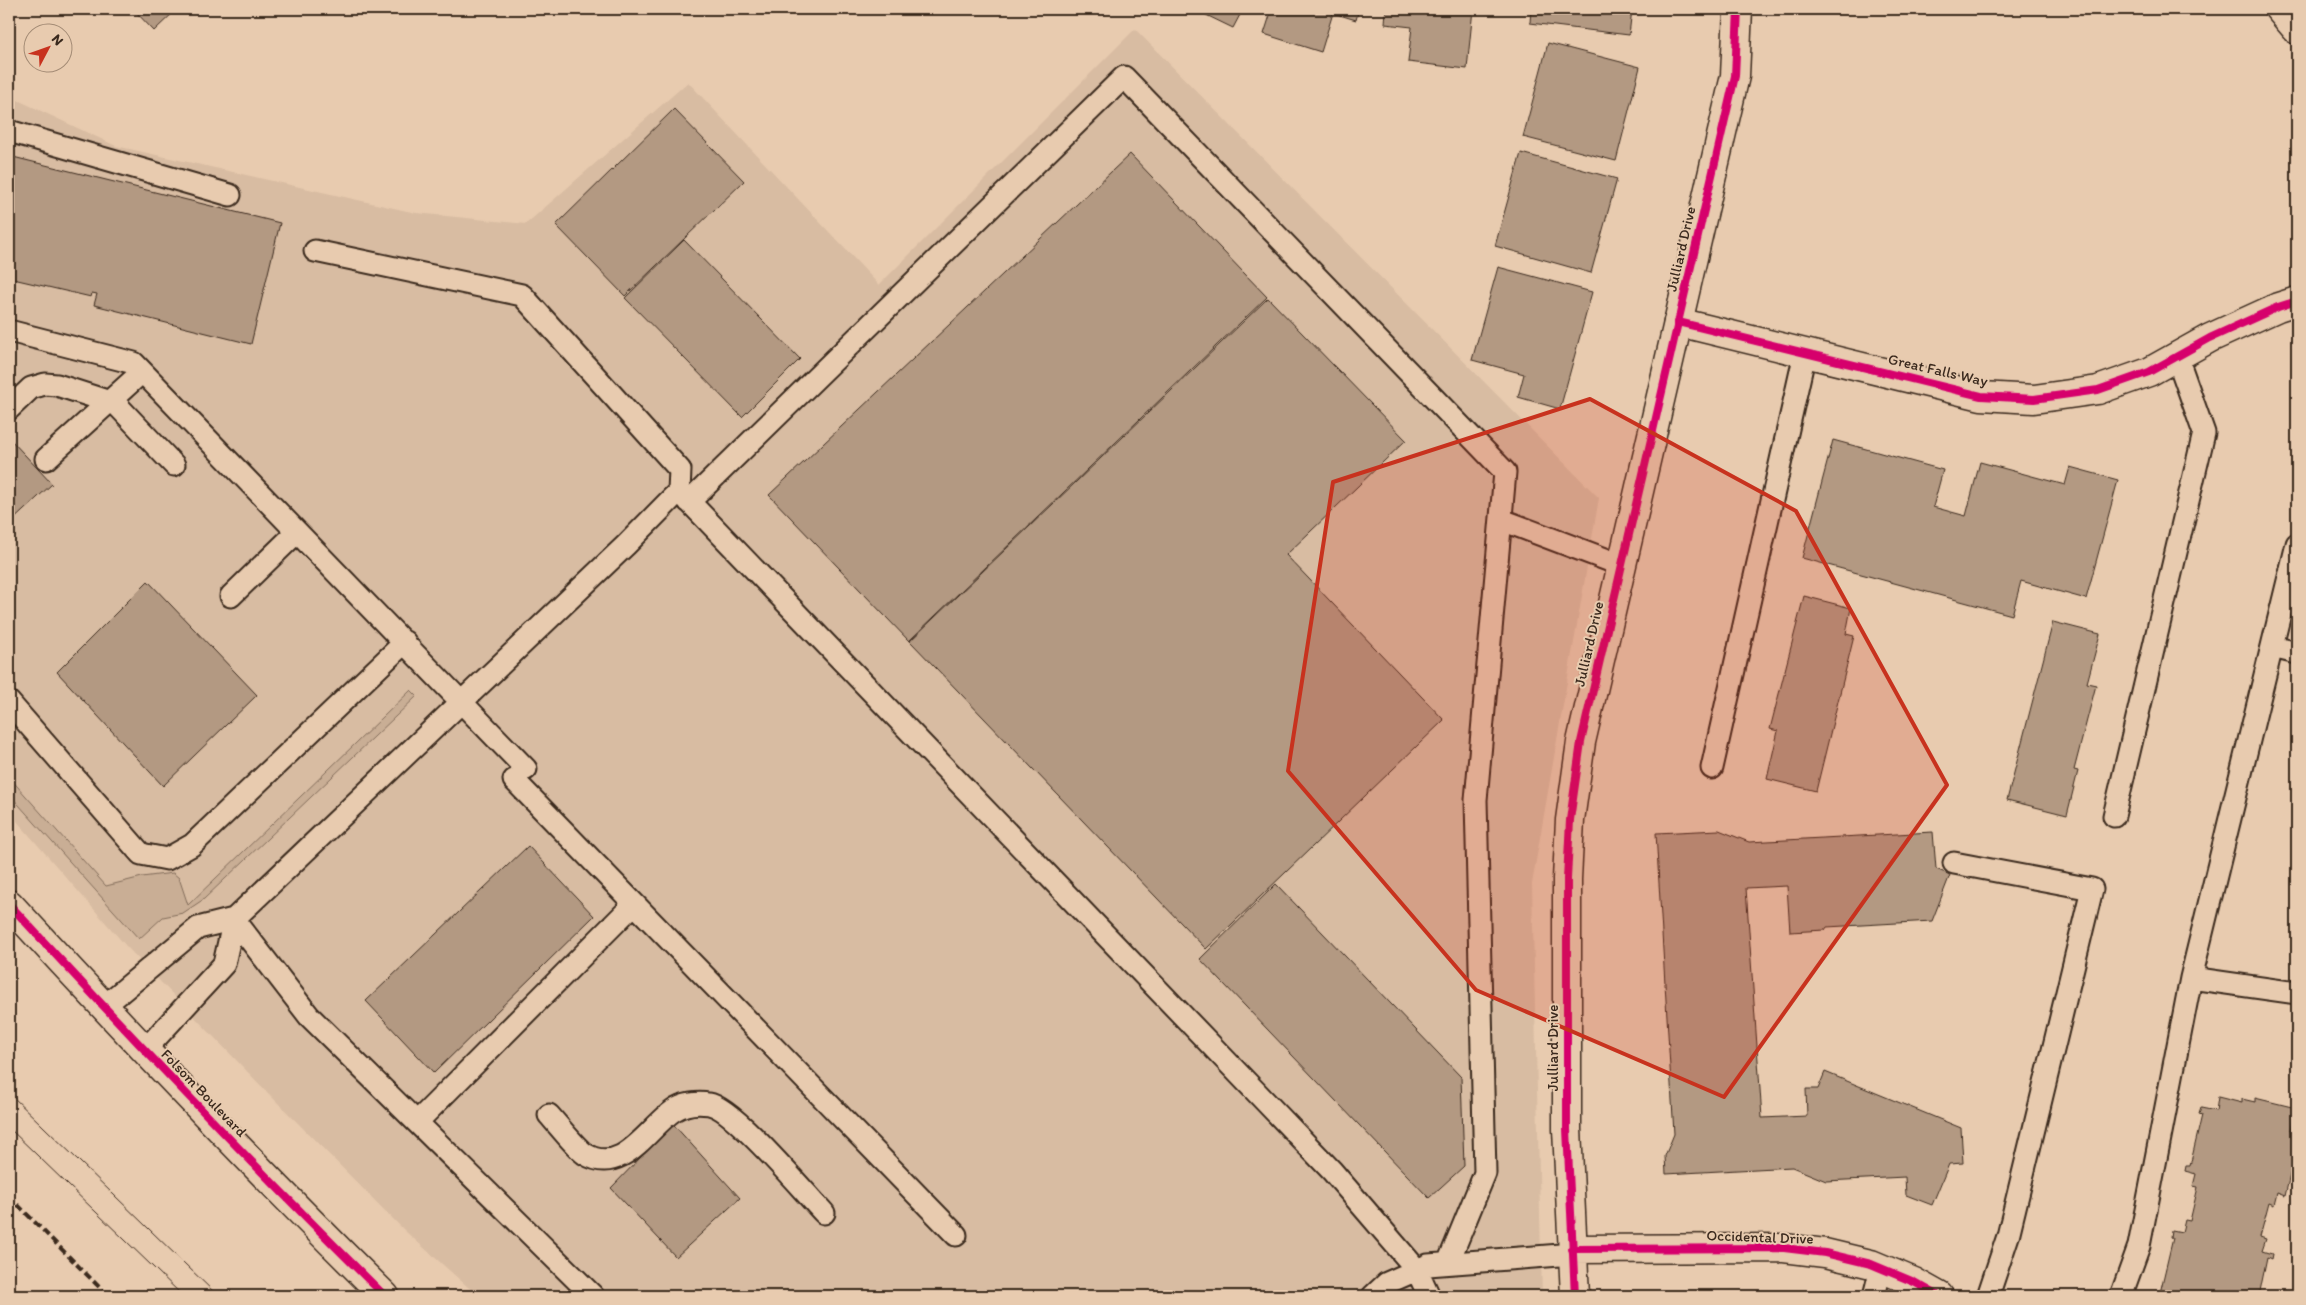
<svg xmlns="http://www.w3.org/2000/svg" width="2306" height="1305" viewBox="0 0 2306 1305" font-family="Itim,sans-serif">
  <rect width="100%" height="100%" fill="#e8cbaf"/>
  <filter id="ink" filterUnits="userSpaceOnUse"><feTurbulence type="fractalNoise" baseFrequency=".02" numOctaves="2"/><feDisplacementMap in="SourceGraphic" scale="10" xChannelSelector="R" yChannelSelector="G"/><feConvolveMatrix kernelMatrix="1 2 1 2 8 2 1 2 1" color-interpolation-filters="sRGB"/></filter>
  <g filter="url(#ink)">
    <path fill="#d8bca2" d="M 1135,29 L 1599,498 L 1532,884 L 1542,1296 L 478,1296 L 404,1230 L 267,1092 L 126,946 L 9,812 L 9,96 L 116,146 L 416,213 L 526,224 L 688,82 L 879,285 Z"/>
    <path fill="#c9ae95" stroke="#826c5a" d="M 411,690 L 417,696 L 204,899 L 183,913 L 163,917 L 139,939 L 9,794 L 9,777 L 106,886 L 142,877 L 173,873 L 179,878 L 188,905 Z"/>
    <path fill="#b39982" stroke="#3b2a1e" d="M 133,9 L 177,9 L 154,31 Z
      M 1204,9 L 1243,9 L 1233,28 L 1202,13 Z
      M 1272,9 L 1359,9 L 1356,20 L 1333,13 L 1321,52 L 1264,34 Z
      M 1386,9 L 1473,9 L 1467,69 L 1408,62 L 1412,27 L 1385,24 Z
      M 1531,9 L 1632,9 L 1629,35 L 1530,23 Z
      M 1548,43 L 1640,67 L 1616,161 L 1523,137 Z
      M 674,109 L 744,181 L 625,296 L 556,225 Z
      M 1521,153 L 1617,179 L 1591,273 L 1495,246 Z
      M 1130,154 L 1267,297 L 909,641 L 769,495 Z
      M 9,156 L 280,223 L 251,344 L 94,305 L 97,294 L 92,293 L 91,297 L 9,278 Z
      M 684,240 L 800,359 L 742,417 L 625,298 Z
      M 1498,267 L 1592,292 L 1560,409 L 1518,397 L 1524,374 L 1472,360 Z
      M 1268,298 L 1406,440 L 1286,555 L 1444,720 L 1206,949 L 910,641 Z
      M 10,439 L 52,484 L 9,524 L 9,441 Z
      M 1833,440 L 1943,470 L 1933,507 L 1966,516 L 1980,462 L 2065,485 L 2070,467 L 2118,480 L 2086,599 L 2021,581 L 2012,615 L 1802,558 Z
      M 148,581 L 257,695 L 163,786 L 57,672 Z
      M 1804,596 L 1851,608 L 1846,634 L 1854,636 L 1816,791 L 1767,779 L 1778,731 L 1770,729 Z
      M 2053,622 L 2100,634 L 2087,683 L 2096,685 L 2074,770 L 2078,771 L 2067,815 L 2007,800 Z
      M 1719,830 L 1749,842 L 1933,832 L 1936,869 L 1950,875 L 1932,921 L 1827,927 L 1825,930 L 1790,932 L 1787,886 L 1746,888 L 1762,1118 L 1807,1116 L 1806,1089 L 1818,1089 L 1825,1072 L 1961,1128 L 1963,1163 L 1949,1164 L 1932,1205 L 1906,1195 L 1905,1177 L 1826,1181 L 1792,1167 L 1666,1174 L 1665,1156 L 1674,1134 L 1656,833 Z
      M 528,846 L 594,916 L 434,1073 L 366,1001 Z
      M 1276,884 L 1461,1077 L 1464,1166 L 1429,1198 L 1200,959 Z
      M 2218,1097 L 2242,1103 L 2242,1099 L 2255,1102 L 2255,1098 L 2296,1108 L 2291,1130 L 2297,1131 L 2297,1145 L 2285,1196 L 2277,1193 L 2274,1205 L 2269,1203 L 2260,1237 L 2266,1239 L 2262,1251 L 2272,1254 L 2271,1259 L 2267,1257 L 2259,1296 L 2169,1296 L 2160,1293 L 2173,1238 L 2171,1237 L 2172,1230 L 2182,1232 L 2185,1220 L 2190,1221 L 2198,1187 L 2193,1186 L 2196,1174 L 2185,1171 L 2186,1166 L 2190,1166 L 2202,1115 L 2199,1114 L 2201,1108 L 2216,1111 Z
      M 673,1124 L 740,1198 L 676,1257 L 611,1188 Z"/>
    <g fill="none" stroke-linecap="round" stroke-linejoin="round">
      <defs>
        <path id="lane" d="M 9,131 L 230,195
          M 9,331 L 134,363 L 526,769
          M 9,409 L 31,388 L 45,384 L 57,385 L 116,404 L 174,465
          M 46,459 L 142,372
          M 681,493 L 1332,1171 L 1417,1270 L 1429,1296
          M 689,502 L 1124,77 L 1505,472 L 1476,800 L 1485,1173 L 1448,1263
          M 1502,520 L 1621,565
          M 231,596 L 296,533
          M 2272,647 L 2297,653
          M 9,702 L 141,854 L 167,859 L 192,845 L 405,642
          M 1712,768 L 1805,353
          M 514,780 L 956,1235
          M 2114,816 L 2204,433 L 2177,357
          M 1954,863 L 2092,889 L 2008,1236 L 1988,1296
          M 234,919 L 309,1016 L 593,1296
          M 2191,978 L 2297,993
          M 103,1007 L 198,928 L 234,919 L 626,545 L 679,491 L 680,470 L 522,295 L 315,251
          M 144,1051 L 224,964 L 234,919
          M 549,1115 C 558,1125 575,1147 585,1154 C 622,1177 648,1128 673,1111 C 683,1104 697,1102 709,1104 C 733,1107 804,1192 824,1213
          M 417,1122 L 634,904
          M 1373,1296 L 1387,1283 L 1428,1265 L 1573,1254
          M 1874,1296 L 1881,1268
          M 2121,1296 L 2139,1246 L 2191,978 L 2297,544"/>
        <path id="street" d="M 2279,9 L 2297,30
          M 1678,322 L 1981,396 L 2034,399 L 2098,390 L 2149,372 L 2210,338 L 2278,307 L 2297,301"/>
        <path id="secondary" d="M 1572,1249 L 1784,1248 L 1825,1253 L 1871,1264 L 1914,1282 L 1939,1296
          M 1575,1296 L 1567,1129 L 1567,879 L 1570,820 L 1581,742 L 1735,76 L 1738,9"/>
        <path id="primary" d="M 9,904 C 131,1037 256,1169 385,1296"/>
      </defs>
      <use href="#lane" stroke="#3b2a1e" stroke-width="25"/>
      <use href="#street" stroke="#3b2a1e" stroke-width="31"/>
      <use href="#secondary" stroke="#3b2a1e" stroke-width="31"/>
      <use href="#primary" stroke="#3b2a1e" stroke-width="31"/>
      <use href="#lane" stroke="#e8cbaf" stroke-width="21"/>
      <use href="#street" stroke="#e8cbaf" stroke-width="28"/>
      <use href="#secondary" stroke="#e8cbaf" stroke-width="28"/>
      <use href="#primary" stroke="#e8cbaf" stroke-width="28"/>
      <path stroke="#3b2a1e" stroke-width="1" d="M 9,1093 L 218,1296
        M 9,1128 L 183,1296"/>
      <path stroke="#3b2a1e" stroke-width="4" stroke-dasharray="8 4" stroke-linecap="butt" d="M 9,1196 L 108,1296"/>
      <defs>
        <path id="cycleway" d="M 1678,322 L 1981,396 L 2034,399 L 2098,390 L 2149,372 L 2210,338 L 2278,307 L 2297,301
          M 9,904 C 131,1037 256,1169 385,1296
          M 1572,1249 L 1784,1248 L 1825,1253 L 1871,1264 L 1914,1282 L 1939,1296
          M 1575,1296 L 1567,1129 L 1567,879 L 1570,820 L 1581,742 L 1735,76 L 1738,9"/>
      </defs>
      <use href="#cycleway" stroke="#e8cbaf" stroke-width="11"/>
      <use href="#cycleway" stroke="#d6006c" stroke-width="8"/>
    </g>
  </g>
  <path fill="#c8321e" fill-opacity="0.2" stroke="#c8321e" stroke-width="4" stroke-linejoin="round" d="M 1590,399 L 1796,511 L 1947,785 L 1724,1097 L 1476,990 L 1288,771 L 1333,482 Z"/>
  <g text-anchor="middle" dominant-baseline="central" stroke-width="4" stroke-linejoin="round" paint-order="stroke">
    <g font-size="15" fill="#3b2a1e" stroke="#e8cbaf">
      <text transform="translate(1681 249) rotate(-77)">Julliard Drive</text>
      <text transform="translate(1938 370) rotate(13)">Great Falls Way</text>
      <text transform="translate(1589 644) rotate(-77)">Julliard Drive</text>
      <text transform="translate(1553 1048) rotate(-90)">Julliard Drive</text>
      <text transform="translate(204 1093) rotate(46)">Folsom Boulevard</text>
      <text transform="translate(1760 1237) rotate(2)">Occidental Drive</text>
    </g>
  </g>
  <rect width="2306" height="1305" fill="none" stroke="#e8cbaf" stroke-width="30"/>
  <rect x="15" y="15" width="2276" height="1275" fill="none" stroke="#3b2a1e" stroke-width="2" filter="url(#ink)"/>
  <g transform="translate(48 48) rotate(49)"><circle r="24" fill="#e8cbaf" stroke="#a38b75"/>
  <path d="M0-4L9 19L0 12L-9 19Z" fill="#c8321e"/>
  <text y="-8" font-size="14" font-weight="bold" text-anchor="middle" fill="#3b2a1e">N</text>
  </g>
</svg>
